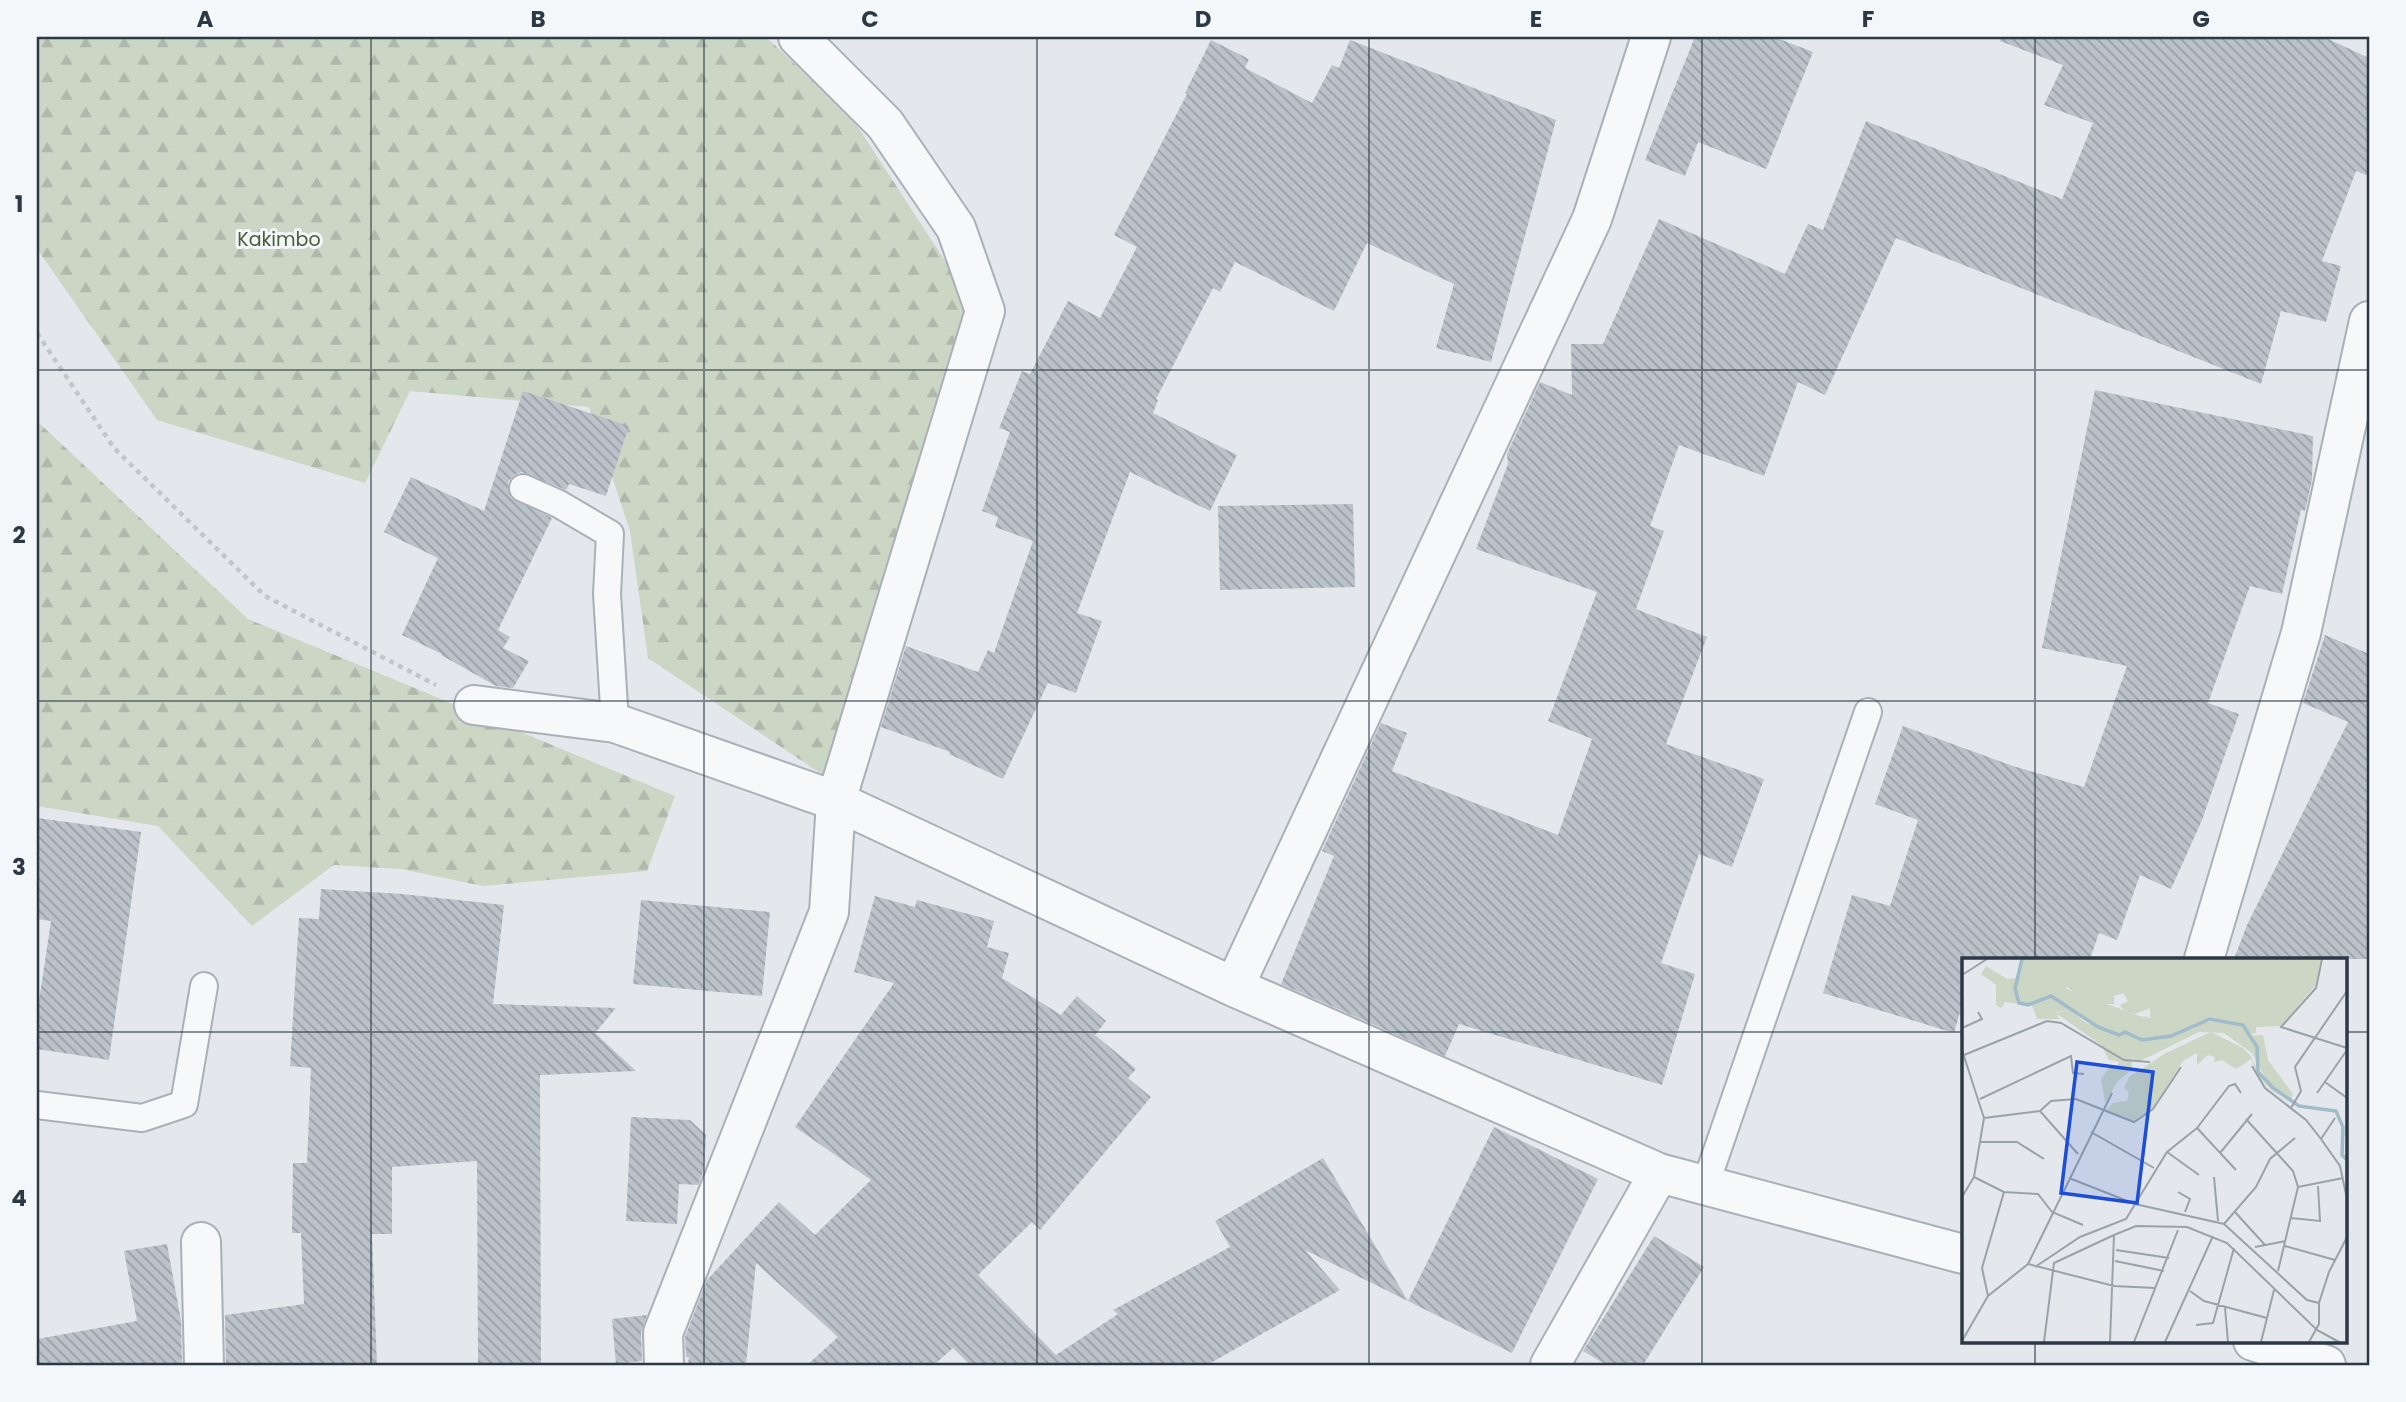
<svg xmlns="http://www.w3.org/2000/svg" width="2406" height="1402" viewBox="0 0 2406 1402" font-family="Poppins,sans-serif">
  <defs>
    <pattern id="forest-firs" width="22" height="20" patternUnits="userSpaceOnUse" patternTransform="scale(1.75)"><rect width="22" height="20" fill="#ccd6c5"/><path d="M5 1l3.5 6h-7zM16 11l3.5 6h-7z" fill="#afb8ab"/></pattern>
    <pattern id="building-back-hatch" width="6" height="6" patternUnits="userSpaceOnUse" patternTransform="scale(1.75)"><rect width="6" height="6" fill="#bbc2ca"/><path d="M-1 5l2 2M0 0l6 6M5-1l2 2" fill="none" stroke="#989fa6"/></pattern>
  </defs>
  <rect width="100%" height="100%" fill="#e4e8ec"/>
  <path fill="url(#forest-firs)" d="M 37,37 L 766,37 L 850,115 L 968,296 L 829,779 L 648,658 L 630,531 L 589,407 L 410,391 L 365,483 L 157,420 L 37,249 Z
    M 37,421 L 248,619 L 675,796 L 647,871 L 483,886 L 401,869 L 334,865 L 252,926 L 158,826 L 37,806 Z"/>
  <path fill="url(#building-back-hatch)" d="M 1695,37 L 1774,37 L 1813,52 L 1766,169 L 1698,142 L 1685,176 L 1645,160 Z
    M 2000,37 L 2324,37 L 2369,58 L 2369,176 L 2356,171 L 2322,261 L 2341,266 L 2326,322 L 2281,311 L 2261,384 L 1896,238 L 1825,395 L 1798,382 L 1764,476 L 1679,445 L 1650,526 L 1664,531 L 1636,609 L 1707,637 L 1666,744 L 1764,779 L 1732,867 L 1699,854 L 1661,963 L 1695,974 L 1662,1085 L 1459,1024 L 1445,1056 L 1281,984 L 1334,856 L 1322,851 L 1381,723 L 1407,733 L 1392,771 L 1558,835 L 1592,739 L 1548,721 L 1597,592 L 1476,549 L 1508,464 L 1507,454 L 1540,382 L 1572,395 L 1571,344 L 1603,344 L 1659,219 L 1785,274 L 1808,224 L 1823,230 L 1866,121 L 2062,199 L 2093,123 L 2044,105 L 2063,65 L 2000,41 Z
    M 1211,40 L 1249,59 L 1245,68 L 1312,103 L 1332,65 L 1339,68 L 1350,40 L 1556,120 L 1491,362 L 1436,348 L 1454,284 L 1367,243 L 1334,311 L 1235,262 L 1220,292 L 1213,288 L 1156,399 L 1158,400 L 1153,413 L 1237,455 L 1210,511 L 1130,472 L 1077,613 L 1102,621 L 1076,693 L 1048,683 L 1003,779 L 949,754 L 950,752 L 881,727 L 906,646 L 978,672 L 988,650 L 994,653 L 1033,541 L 995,527 L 998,517 L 982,511 L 1010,432 L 999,428 L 1022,371 L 1030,374 L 1068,301 L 1100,318 L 1137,247 L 1114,235 L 1187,94 L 1185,93 Z
    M 2095,390 L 2313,436 L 2312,480 L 2305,511 L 2301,510 L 2282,594 L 2250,586 L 2208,703 L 2239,714 L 2202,820 L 2171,889 L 2140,875 L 2117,940 L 2099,933 L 2090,959 L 1963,959 L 1963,1002 L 1954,1033 L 1823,993 L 1852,895 L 1890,906 L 1918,820 L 1875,804 L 1903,726 L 2013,766 L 2084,787 L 2127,666 L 2042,648 Z
    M 523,391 L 629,426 L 606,496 L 569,484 L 566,490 L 522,472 L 514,475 L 508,482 L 508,490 L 511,498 L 552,518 L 498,630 L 510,637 L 503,648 L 529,661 L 513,688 L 496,686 L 441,655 L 442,654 L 402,635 L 438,558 L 384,532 L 411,477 L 484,511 Z
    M 1353,504 L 1355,587 L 1220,590 L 1218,506 Z
    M 2325,635 L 2369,654 L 2369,959 L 2234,959 L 2247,925 L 2348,722 L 2303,703 Z
    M 37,818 L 141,832 L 109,1060 L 37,1049 L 37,1014 L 51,921 L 37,919 Z
    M 321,889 L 402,894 L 504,905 L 493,1004 L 616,1008 L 595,1033 L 636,1071 L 540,1075 L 541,1365 L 478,1365 L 477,1161 L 392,1167 L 392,1234 L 372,1234 L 377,1365 L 226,1365 L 225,1315 L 304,1304 L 301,1233 L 292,1233 L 293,1163 L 307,1163 L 311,1068 L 290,1066 L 299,918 L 319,919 Z
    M 875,896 L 915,907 L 917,900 L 994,921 L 987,947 L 1009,953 L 1002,978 L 1061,1015 L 1077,996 L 1106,1021 L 1095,1035 L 1136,1069 L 1128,1078 L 1151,1097 L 1040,1230 L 1032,1222 L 978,1275 L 1056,1355 L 1118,1314 L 1113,1310 L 1230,1247 L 1215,1221 L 1323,1158 L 1408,1301 L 1305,1250 L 1340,1290 L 1207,1365 L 970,1365 L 953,1348 L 934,1365 L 807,1365 L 838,1337 L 756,1263 L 746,1365 L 688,1365 L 689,1357 L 686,1357 L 685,1337 L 707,1280 L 779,1202 L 815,1235 L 871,1180 L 795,1127 L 894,983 L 854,972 Z
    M 641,900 L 770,912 L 762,996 L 633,984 Z
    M 631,1117 L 690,1120 L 706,1135 L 704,1169 L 698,1185 L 679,1184 L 677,1224 L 626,1221 Z
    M 1494,1127 L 1598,1179 L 1512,1353 L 1408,1301 Z
    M 1654,1236 L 1704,1267 L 1643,1365 L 1607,1365 L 1583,1351 Z
    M 167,1244 L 181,1321 L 182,1365 L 37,1365 L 37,1339 L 137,1321 L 124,1251 Z
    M 647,1315 L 641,1333 L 642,1361 L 616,1364 L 612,1319 Z"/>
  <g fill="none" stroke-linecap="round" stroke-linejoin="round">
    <defs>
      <path id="lane" d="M 523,488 L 559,504 L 610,534 L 607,594 L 615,723
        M 37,1105 L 142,1118 L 184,1104 L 204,986
        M 1705,1186 L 1868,712"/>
      <path id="street" d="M 474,705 L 615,723 L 836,801 L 1234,987 L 1659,1173 L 1963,1254
        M 2204,959 L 2301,633 L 2369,321
        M 1234,987 L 1592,219 L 1651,37
        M 201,1242 L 204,1365
        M 2253,1341 L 2326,1365
        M 664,1365 L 663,1333 L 829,912 L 836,801 L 985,311 L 956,228 L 885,124 L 798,37
        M 1550,1365 L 1659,1173"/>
    </defs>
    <use href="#lane" stroke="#a9b0b7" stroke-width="30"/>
    <use href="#street" stroke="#a9b0b7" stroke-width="42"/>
    <path stroke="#c2c6cb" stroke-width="4.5" stroke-dasharray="5 5" stroke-linecap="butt" d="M 37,333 L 114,448 L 265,596 L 436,685"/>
    <use href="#lane" stroke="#f7f8fa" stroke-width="26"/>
    <use href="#street" stroke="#f7f8fa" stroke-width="38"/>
  </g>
  <path fill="none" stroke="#2b3845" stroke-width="2" stroke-opacity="0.55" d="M 371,37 L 371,1365M 704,37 L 704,1365M 1037,37 L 1037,1365M 1369,37 L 1369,1365M 1702,37 L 1702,1365M 2035,37 L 2035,959M 37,370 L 2369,370M 37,701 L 2369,701M 37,1032 L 1963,1032M 2345,1032 L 2369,1032M 2035,1341 L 2035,1365"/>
  <g text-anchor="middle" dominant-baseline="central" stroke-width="6" stroke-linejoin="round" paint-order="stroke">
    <g font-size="19" fill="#466039" stroke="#f4f7f9">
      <text x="279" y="239">Kakimbo</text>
    </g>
  </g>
  <g transform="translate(1962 958)">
    <rect width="385" height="385" fill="#e4e8ec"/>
    <path d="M 99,29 L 177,58 L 237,66 L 259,61 L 281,67 L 286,78 L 301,77 L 306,102 L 331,136 L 329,143 L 304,122 L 290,95 L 262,75 L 237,74 L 178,103 L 172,102 L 168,87 L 108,52 L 94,54 L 97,61 L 75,61 L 69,45 L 84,38 L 94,40 Z" fill="#ccd6c5"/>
    <path d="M 60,1 L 359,1 L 353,28 L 319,68 L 294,69 L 294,75 L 289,76 L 281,66 L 259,61 L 210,69 L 188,59 L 188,50 L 173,56 L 162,53 L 158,47 L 166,43 L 161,35 L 152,38 L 152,46 L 138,46 L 123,43 L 105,29 L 94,40 L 84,38 L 66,47 L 43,44 L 39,50 L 34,47 L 34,27 L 19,16 L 24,8 L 45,21 L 54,20 ZM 108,52 L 123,64 L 168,83 L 172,91 L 169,112 L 156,123 L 143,145 L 139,121 L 148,108 L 155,110 L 157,104 L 147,102 L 139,87 L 94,55 ZM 249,74 L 281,90 L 288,97 L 301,123 L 331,150 L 297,121 L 289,101 L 274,111 L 260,102 L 252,104 L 253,99 L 246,97 L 235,107 L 235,95 L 221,103 L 191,150 L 169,164 L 143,154 L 151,145 L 165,143 L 167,134 L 162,130 L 167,119 L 204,95 Z" fill="#ccd6c5"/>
    <path fill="none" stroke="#a0bccb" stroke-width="3.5" d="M 60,1 L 53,31 L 57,45 L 66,47 L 89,38 L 136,69 L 157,77 L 163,74 L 180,82 L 209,78 L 248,61 L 281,67 L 295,89 L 296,114 L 311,130 L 337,148 L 374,153 L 381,169 L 380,197 L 385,202"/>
    <path fill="none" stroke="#9aa2a9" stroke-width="2" d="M 360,1 L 354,30 L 319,69 L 385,90M 0,17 L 25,1M 0,70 L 20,61 L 16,54M 0,92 L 22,160 L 12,219 L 0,239M 2,97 L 85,63 L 99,65 L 162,102 L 188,104M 290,108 L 303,130 L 344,162 L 359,181 L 378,208 L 385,241M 363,124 L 385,140M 355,135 L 385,92M 18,141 L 109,98 L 111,115 L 122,116M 329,150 L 339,133 L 333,109 L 385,33M 78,153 L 89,143 L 114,141 L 172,164 L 191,151 L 219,109M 22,160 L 78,153 L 116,196M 284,161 L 331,213 L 336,229 L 316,313M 235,170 L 274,212M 129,174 L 192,210M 359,181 L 373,160M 19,184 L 55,184 L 82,201M 205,194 L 237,217M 258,195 L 290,156M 12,219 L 42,234M 252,219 L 256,263M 107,220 L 173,246 L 262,266 L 345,342 L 357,345M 336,229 L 381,220M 216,234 L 228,241 L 223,254M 273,254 L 303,287M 329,260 L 358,263 L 356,228M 262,266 L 294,229 L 308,201 L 333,180M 323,288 L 373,302M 293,289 L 324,283M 154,292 L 207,300M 153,303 L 202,313M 66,306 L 152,328 L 193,330M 73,309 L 118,279 L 164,261 L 205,194 L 235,170 L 267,128 L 273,126 L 279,135M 228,333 L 242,343 L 305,360M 26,338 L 20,310 L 42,234 L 76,236 L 90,254 L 121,267M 263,350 L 266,384M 234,367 L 251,365 L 272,290M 0,383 L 26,338 L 66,306 L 150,135M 82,384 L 92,305 L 152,277M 148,384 L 152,277 L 174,268 L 225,269 L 265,285 L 355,372 L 377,384M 172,384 L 216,272M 203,384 L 251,278M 299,384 L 312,332M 347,384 L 357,366 L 357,345 L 367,314 L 385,279"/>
    <path fill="#1d4ed8" fill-opacity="0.15" stroke="#1d4ed8" stroke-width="3.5" d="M 115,104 L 191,114 L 175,245 L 99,235 Z"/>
    <rect width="385" height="385" fill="none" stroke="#2b3845" stroke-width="3.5"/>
  </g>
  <rect width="2406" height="1402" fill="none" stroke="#f4f7f9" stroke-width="77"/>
  <rect x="38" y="38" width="2330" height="1326" fill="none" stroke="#2b3845" stroke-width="2.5"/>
  <g font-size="23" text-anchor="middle" font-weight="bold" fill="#2b3845">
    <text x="205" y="27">A</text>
    <text x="538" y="27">B</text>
    <text x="870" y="27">C</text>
    <text x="1203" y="27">D</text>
    <text x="1536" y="27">E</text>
    <text x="1868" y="27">F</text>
    <text x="2201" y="27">G</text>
    <text x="19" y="212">1</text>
    <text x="19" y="543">2</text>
    <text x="19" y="875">3</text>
    <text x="19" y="1206">4</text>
  </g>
</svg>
